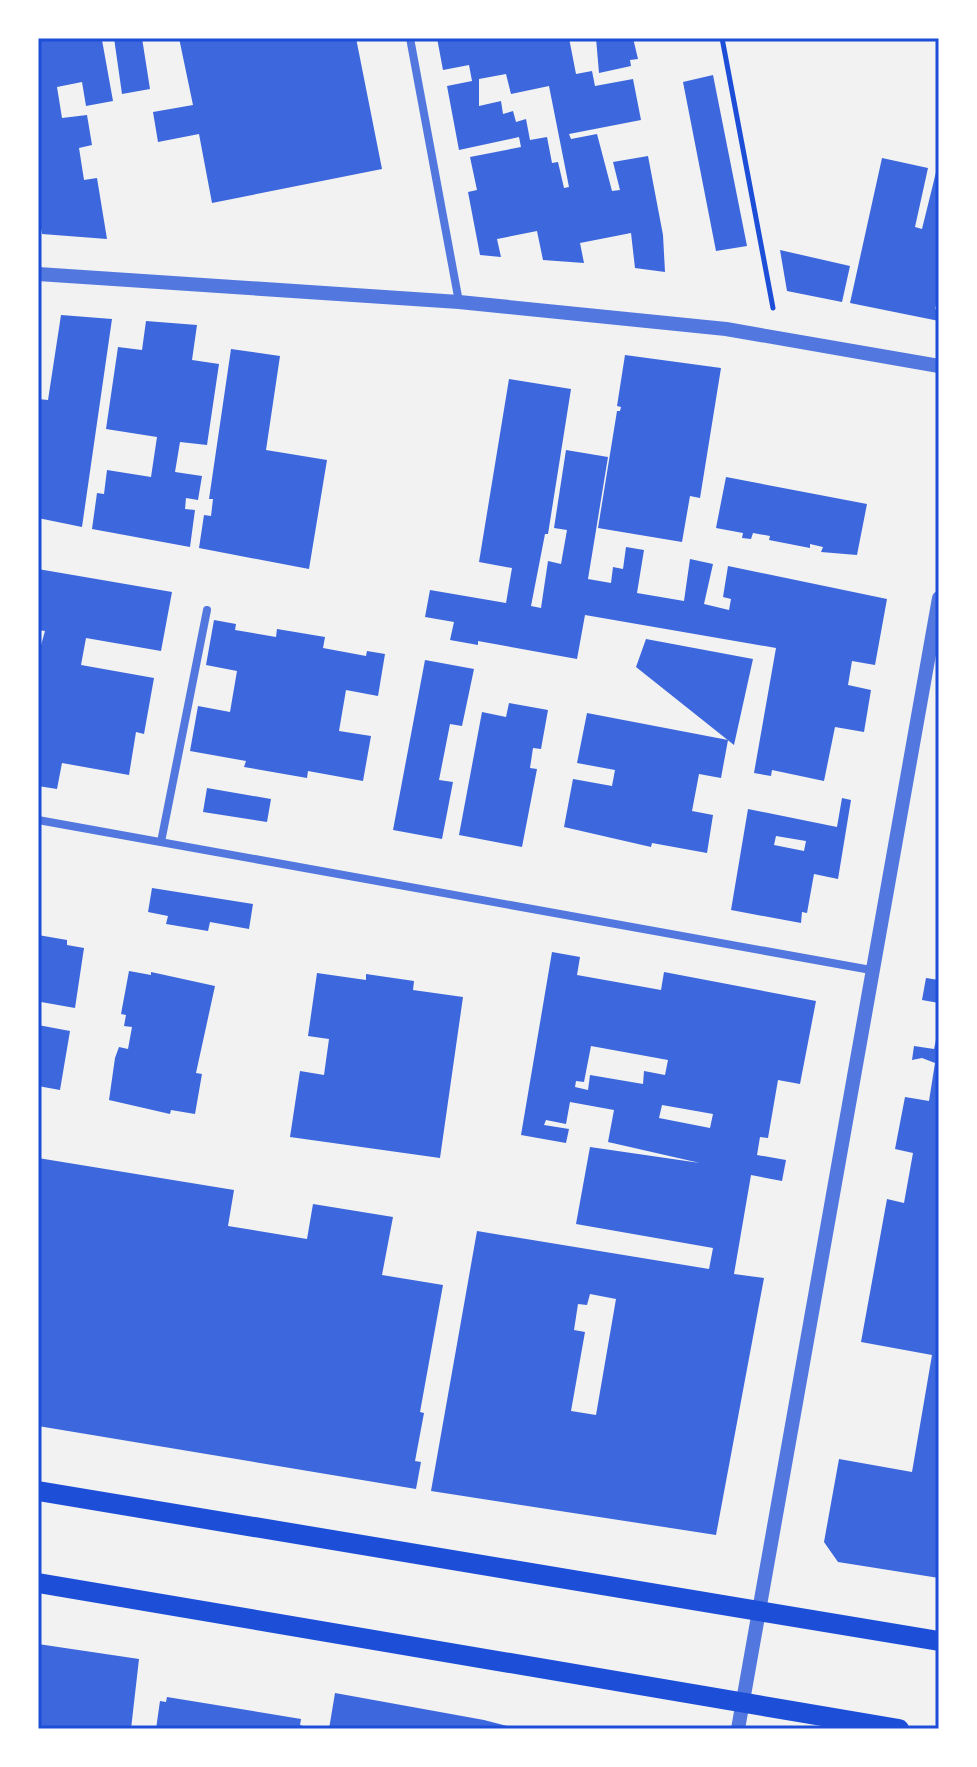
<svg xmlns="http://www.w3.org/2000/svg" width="977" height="1767" viewBox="0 0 977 1767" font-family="'Varela Round',sans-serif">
  <rect width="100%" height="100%" fill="#f2f2f2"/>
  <path fill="#3d67dc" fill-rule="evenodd" d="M 38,38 L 102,40 L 113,101 L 86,106 L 82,82 L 57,87 L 62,118 L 87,115 L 92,145 L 79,148 L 84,180 L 97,178 L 107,239 L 42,234 L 38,213 Z
    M 114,38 L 142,38 L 150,89 L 122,94 Z
    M 179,38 L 356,38 L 382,169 L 212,203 L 199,134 L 158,142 L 153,112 L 193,105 Z
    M 437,38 L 569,38 L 576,74 L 592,71 L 595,86 L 633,79 L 641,120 L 569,134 L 571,139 L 597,134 L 612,191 L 620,190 L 613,162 L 648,156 L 663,235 L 665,272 L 635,268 L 631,233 L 580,243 L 584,263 L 543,260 L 537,231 L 497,239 L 501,257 L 480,255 L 468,192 L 477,190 L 470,157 L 521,147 L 519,137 L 459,150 L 447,86 L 472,81 L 469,65 L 443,70 ZM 506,74 L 511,94 L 549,86 L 569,187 L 564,188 L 558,162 L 552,163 L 547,137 L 530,140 L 526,119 L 516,122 L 513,111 L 503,114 L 501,101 L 479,106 L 479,79 Z
    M 596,38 L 633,38 L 638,59 L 630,60 L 631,66 L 599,73 Z
    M 713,75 L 747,246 L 716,251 L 683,82 Z
    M 882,158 L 928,168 L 915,227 L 922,229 L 939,160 L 939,293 L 935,309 L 939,310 L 939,321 L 850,303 Z
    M 780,250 L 850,266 L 842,302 L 787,291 Z
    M 61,315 L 112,319 L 82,527 L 38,518 L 38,399 L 48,400 Z
    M 146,321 L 197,325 L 192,360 L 219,364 L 207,445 L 180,442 L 175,472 L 202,476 L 198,500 L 186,498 L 185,509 L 195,510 L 190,547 L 92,529 L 97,493 L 104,494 L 107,470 L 151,477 L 157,437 L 106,429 L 118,347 L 142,350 Z
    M 231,349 L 280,356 L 266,450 L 327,460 L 309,569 L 199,548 L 204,515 L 211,516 L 213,499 L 209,499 Z
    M 625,355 L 721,368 L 700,498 L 690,496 L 682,542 L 598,528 L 617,411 L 620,411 L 621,407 L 617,406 Z
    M 509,379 L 571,389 L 548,534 L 545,534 L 531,606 L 541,608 L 548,561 L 561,564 L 567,530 L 554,528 L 566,450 L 608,457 L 588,579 L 611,583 L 613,567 L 623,569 L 626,547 L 644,550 L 637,593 L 684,601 L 690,559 L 713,564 L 704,604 L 729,610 L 731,599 L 723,597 L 728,566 L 887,599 L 875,665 L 852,661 L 848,685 L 871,690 L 864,732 L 835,727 L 824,781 L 772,770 L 771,776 L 754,773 L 776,648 L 585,615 L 577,659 L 478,641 L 478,645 L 450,640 L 454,622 L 425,617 L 430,590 L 506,603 L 512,568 L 479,562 Z
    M 726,477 L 867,504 L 857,555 L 821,552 L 823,547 L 810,544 L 810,548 L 769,540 L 770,536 L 753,533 L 751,539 L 742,538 L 743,533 L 716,528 Z
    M 38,569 L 172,592 L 161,651 L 86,638 L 81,665 L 154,678 L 144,734 L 136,732 L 129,775 L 62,763 L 57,789 L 38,786 L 38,656 L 45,631 L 38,630 Z
    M 214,620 L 236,624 L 235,630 L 276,637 L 277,629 L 325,637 L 323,648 L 366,656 L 367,651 L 385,654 L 378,696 L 346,690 L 339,731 L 371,736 L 363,781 L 308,771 L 307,778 L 244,767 L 246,761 L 190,751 L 198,706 L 230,712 L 237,671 L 206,665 Z
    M 646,639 L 753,659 L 734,745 L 636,667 Z
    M 425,660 L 474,669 L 462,726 L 450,724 L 439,780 L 453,782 L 442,839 L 393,830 Z
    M 509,703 L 548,710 L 541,749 L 533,748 L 530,768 L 537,769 L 522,847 L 459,835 L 482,712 L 506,717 Z
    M 587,713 L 728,740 L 721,778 L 699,774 L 692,811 L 713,815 L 707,853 L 652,843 L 651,847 L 564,827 L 573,779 L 612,786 L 615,770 L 577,763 Z
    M 207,788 L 271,799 L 267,822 L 203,812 Z
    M 842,798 L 851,800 L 838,879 L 814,874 L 807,913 L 802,912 L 801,923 L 731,910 L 748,809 L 837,827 ZM 776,836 L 806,841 L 804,851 L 774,845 Z
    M 152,888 L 253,904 L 249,929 L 210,922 L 208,931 L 166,924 L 168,916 L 148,912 Z
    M 38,935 L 67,940 L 67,945 L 84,948 L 75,1008 L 41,1002 L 38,1012 Z
    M 552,952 L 580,957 L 577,975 L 661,990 L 664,972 L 816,1001 L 800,1084 L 778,1080 L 768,1138 L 760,1137 L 757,1155 L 786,1160 L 782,1181 L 751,1175 L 734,1274 L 764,1278 L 716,1535 L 431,1491 L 477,1231 L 709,1269 L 713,1248 L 576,1224 L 590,1147 L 700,1163 L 608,1142 L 614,1110 L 570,1102 L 566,1124 L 546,1120 L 544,1125 L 569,1129 L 566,1143 L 521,1135 ZM 591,1046 L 668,1060 L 665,1075 L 644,1071 L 643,1084 L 590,1075 L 588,1090 L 575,1087 L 576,1081 L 584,1082 ZM 662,1105 L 713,1114 L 710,1128 L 659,1118 ZM 590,1294 L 616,1299 L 596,1415 L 571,1411 L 585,1332 L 574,1330 L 578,1304 L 587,1305 Z
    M 129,971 L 151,975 L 151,972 L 215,986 L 196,1073 L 202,1074 L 195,1114 L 171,1110 L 170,1114 L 109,1100 L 115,1058 L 119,1047 L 128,1049 L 132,1027 L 124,1026 L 126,1015 L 121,1014 Z
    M 317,973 L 366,980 L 366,974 L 414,981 L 413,990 L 463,997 L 440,1158 L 290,1137 L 300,1071 L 324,1075 L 329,1039 L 308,1036 Z
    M 926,978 L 939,980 L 939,1003 L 922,1000 Z
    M 38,1025 L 70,1031 L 60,1090 L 38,1086 Z
    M 938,1031 L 939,1031 L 939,1578 L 838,1562 L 824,1542 L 839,1459 L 912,1472 L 932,1355 L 861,1342 L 887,1199 L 904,1203 L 913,1153 L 895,1149 L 905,1097 L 929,1101 L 935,1063 L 922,1058 L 912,1060 L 914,1046 L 934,1049 Z
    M 38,1158 L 234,1190 L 228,1226 L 307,1239 L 313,1204 L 393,1217 L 382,1275 L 443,1285 L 420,1412 L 424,1413 L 415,1461 L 421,1462 L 416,1489 L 38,1426 Z
    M 38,1644 L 139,1659 L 131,1729 L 38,1729 Z
    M 335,1693 L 484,1720 L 519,1729 L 329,1729 Z
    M 167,1697 L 301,1719 L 300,1725 L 312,1729 L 156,1729 L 160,1701 L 166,1702 Z"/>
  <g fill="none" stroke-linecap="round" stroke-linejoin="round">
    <path stroke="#1d4ed8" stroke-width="5" d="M 722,38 L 773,308"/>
    <path stroke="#5277de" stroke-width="8" d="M 410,38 L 459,302
      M 38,820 L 871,970
      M 161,842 L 207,610"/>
    <path stroke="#5277de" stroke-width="14" d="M 38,274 L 459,302 L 726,329 L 939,366
      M 738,1729 L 939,598"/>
    <path stroke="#1d4ed8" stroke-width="20" d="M 38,1491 L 939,1641
      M 38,1583 L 899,1729"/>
  </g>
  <rect width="977" height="1767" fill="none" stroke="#ffffff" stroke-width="80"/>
  <rect x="40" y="40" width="897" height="1687" fill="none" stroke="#1d4ed8" stroke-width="3"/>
</svg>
